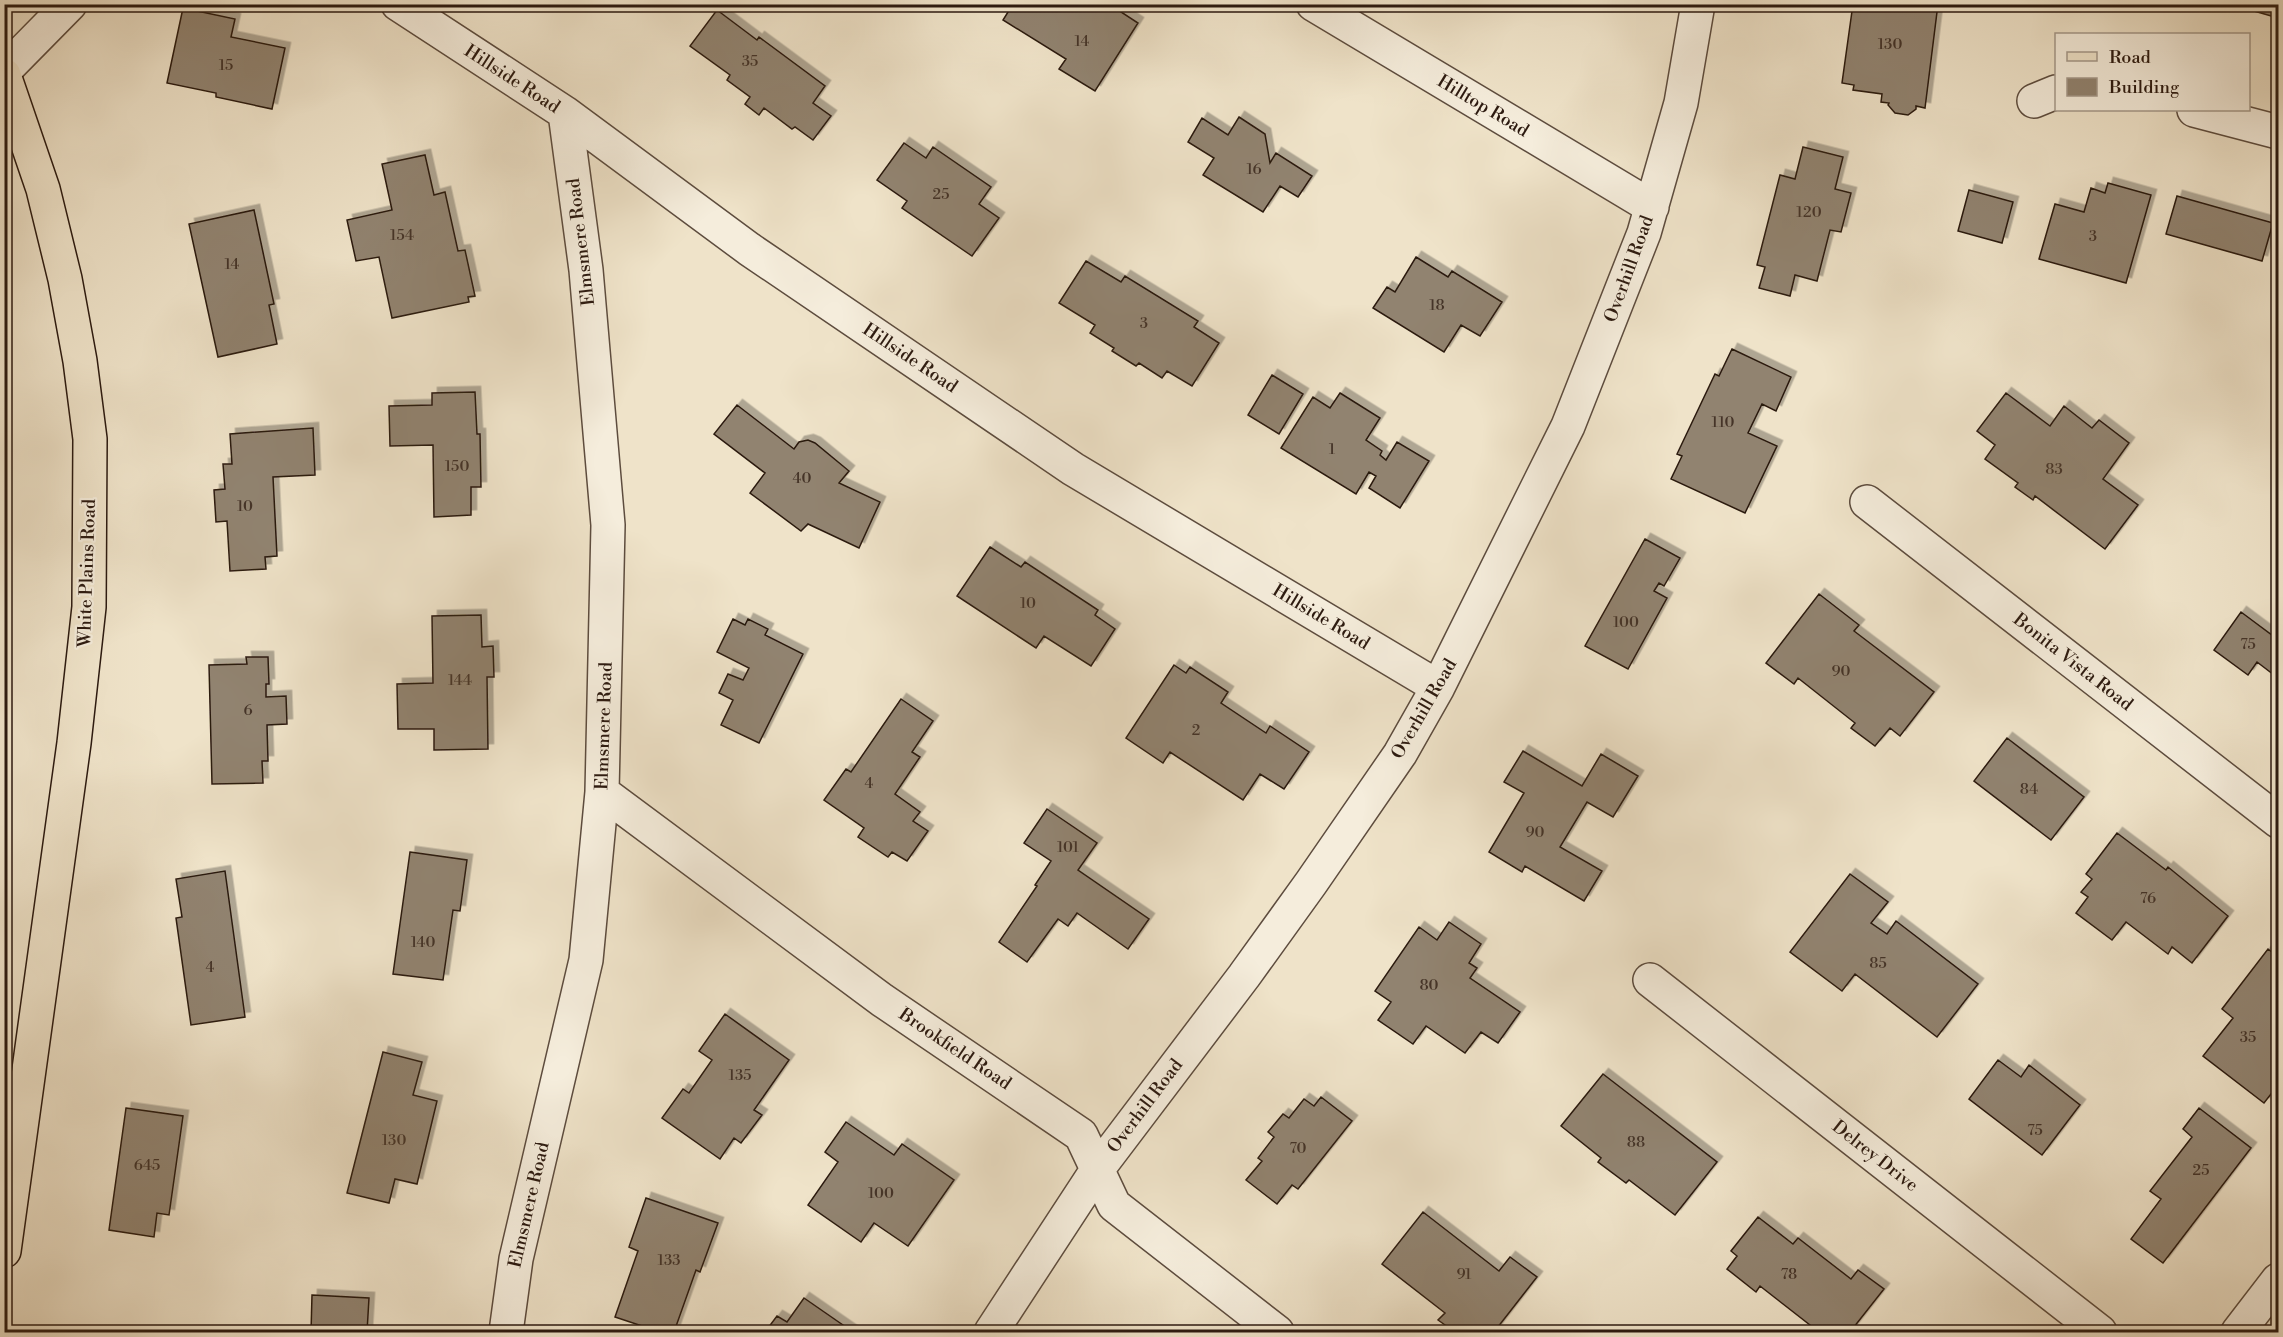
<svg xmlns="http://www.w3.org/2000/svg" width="2283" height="1337" viewBox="0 0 2283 1337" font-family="'Libre Bodoni',serif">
  <defs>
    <filter id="shadow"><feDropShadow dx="5.5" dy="-5.5" stdDeviation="0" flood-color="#0004"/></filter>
  </defs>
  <rect width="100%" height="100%" fill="#efe3c9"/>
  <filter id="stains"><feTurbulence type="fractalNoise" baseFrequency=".00333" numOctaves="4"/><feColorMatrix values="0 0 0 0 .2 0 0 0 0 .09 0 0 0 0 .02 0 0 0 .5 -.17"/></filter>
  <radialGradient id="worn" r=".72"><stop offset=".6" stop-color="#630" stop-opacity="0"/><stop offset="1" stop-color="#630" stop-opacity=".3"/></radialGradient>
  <path fill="#918370" stroke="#2c1a10" stroke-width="1.5" filter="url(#shadow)" d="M 1013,4 L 1096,4 L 1099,6 L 1109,4 L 1138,23 L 1095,91 L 1059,69 L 1066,59 L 1003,20 Z
    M 1853,4 L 1938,4 L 1925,108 L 1916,106 L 1916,109 L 1908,115 L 1895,113 L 1888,105 L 1889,103 L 1881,102 L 1882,94 L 1853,90 L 1854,85 L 1842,83 Z
    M 2230,4 L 2278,4 L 2278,18 Z
    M 183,8 L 235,19 L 231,37 L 285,48 L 272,109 L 216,97 L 216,93 L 167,83 Z
    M 717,10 L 757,40 L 759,37 L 825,86 L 813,103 L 831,116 L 813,140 L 795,127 L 792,129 L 764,108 L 759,115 L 745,104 L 750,97 L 727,80 L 730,75 L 690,46 Z
    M 1239,117 L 1265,134 L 1270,163 L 1276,153 L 1312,176 L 1298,197 L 1280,186 L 1263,212 L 1203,175 L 1214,158 L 1188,142 L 1202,118 L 1228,135 Z
    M 904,143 L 926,158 L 933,147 L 991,187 L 979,204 L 999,218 L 972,256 L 902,208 L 907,201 L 877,180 Z
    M 1803,147 L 1843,157 L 1835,189 L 1851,193 L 1841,232 L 1830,230 L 1817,281 L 1795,275 L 1790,296 L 1759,288 L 1765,267 L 1757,265 L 1780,175 L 1795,179 Z
    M 425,155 L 434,195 L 445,192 L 458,251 L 465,250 L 475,296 L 468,297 L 469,302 L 392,318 L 379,257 L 356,261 L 347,220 L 392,210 L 382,164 Z
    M 2108,183 L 2151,195 L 2126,283 L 2039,259 L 2055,204 L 2084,212 L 2091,188 L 2105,193 Z
    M 1969,190 L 2013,202 L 2002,243 L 1958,231 Z
    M 2177,196 L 2273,223 L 2262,261 L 2166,234 Z
    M 254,210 L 274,304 L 269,305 L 277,344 L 218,357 L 189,224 Z
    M 1416,257 L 1448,277 L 1452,271 L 1502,302 L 1480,336 L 1461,325 L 1444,352 L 1373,308 L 1387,287 L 1395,292 Z
    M 1086,261 L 1121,282 L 1125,276 L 1198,321 L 1194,327 L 1219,343 L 1192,386 L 1167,371 L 1162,378 L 1139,363 L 1136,366 L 1112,351 L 1114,348 L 1090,333 L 1095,325 L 1059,303 Z
    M 1732,349 L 1791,377 L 1776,411 L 1762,404 L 1748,433 L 1777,446 L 1745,513 L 1671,479 L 1682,456 L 1677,454 L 1715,374 L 1719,376 Z
    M 1272,375 L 1303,394 L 1279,434 L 1248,415 Z
    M 475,392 L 477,434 L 480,434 L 481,487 L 471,487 L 471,515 L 434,517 L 433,445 L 390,446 L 389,406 L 432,405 L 432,393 Z
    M 1340,393 L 1380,418 L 1366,440 L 1382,451 L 1380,455 L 1386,460 L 1397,442 L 1429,461 L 1400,508 L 1369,488 L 1376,476 L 1369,472 L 1356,494 L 1281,448 L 1313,397 L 1330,408 Z
    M 2006,393 L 2050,426 L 2064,406 L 2092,428 L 2099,420 L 2129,443 L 2103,479 L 2138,505 L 2105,549 L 2035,496 L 2033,500 L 2015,487 L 2018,483 L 1985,459 L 1995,445 L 1977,431 Z
    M 737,405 L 794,449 L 799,442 L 808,440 L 815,443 L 849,471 L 839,483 L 880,502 L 859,548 L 808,524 L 801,531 L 750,493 L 765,473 L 714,434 Z
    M 313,428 L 315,475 L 273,477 L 277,556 L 265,557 L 266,569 L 230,571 L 227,521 L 216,522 L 214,490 L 225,489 L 223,464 L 232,464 L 230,434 Z
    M 1645,539 L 1680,558 L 1664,586 L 1659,583 L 1654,591 L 1667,598 L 1628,669 L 1585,646 Z
    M 990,547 L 1021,567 L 1025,562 L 1098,610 L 1095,615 L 1115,629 L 1091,666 L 1044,636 L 1036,648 L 957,596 Z
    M 1819,594 L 1859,625 L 1854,631 L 1934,692 L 1900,736 L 1890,728 L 1875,746 L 1851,728 L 1855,723 L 1798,678 L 1794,684 L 1766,663 Z
    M 2241,612 L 2276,638 L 2278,634 L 2278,678 L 2257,662 L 2248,675 L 2214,650 Z
    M 481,615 L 482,647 L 493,646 L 494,677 L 487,677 L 488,749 L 434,750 L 434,729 L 398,729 L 397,684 L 433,683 L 432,616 Z
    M 733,619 L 745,625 L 748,619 L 768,629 L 765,635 L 803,654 L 759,743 L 721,725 L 733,700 L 719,693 L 728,674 L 743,680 L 749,668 L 717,652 Z
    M 246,657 L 268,657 L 269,684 L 266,684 L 266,697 L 286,696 L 287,724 L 267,725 L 268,761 L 262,761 L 263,783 L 212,784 L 209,665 L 247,664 Z
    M 1174,665 L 1186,673 L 1190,667 L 1228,692 L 1221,703 L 1266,733 L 1270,726 L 1309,752 L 1284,789 L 1260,774 L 1243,800 L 1170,752 L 1163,763 L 1126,738 Z
    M 901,699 L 933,721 L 912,752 L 920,757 L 895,794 L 920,812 L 913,821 L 928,831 L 907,861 L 892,852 L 888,857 L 858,837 L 864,828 L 824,800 L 846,769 L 851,772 Z
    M 2007,738 L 2084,797 L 2051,840 L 1974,781 Z
    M 1523,751 L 1582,786 L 1601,754 L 1638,776 L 1613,817 L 1587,802 L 1560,847 L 1602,871 L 1584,901 L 1525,866 L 1522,872 L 1489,852 L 1524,793 L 1504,782 Z
    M 1047,809 L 1097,843 L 1078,870 L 1149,919 L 1128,949 L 1077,913 L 1068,926 L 1058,919 L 1027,962 L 999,942 L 1037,886 L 1035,885 L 1051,861 L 1024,843 Z
    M 2117,833 L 2166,870 L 2168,867 L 2228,916 L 2192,963 L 2172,947 L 2168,954 L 2126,922 L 2112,940 L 2076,913 L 2088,897 L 2081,892 L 2092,879 L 2086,874 Z
    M 410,852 L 467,860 L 460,911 L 453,910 L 443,980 L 393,974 Z
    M 225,871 L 245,1017 L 191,1025 L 176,918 L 182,917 L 176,879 Z
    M 1850,874 L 1888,902 L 1871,923 L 1887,934 L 1896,921 L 1978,984 L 1937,1037 L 1855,974 L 1842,991 L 1790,952 Z
    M 1449,922 L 1481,944 L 1469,963 L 1477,968 L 1470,978 L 1520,1012 L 1498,1043 L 1481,1032 L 1465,1053 L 1426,1026 L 1413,1044 L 1378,1020 L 1391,1002 L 1375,991 L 1419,927 L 1437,940 Z
    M 2268,949 L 2278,957 L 2278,1085 L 2264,1103 L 2203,1056 L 2233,1018 L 2222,1009 Z
    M 725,1014 L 789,1060 L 754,1110 L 762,1115 L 741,1143 L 734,1138 L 720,1159 L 662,1118 L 683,1089 L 689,1093 L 712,1060 L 699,1051 Z
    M 383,1052 L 422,1062 L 413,1095 L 437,1101 L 417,1184 L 395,1179 L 389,1203 L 347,1193 Z
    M 1998,1060 L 2021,1077 L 2029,1065 L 2080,1105 L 2042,1155 L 1969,1099 Z
    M 1603,1074 L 1717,1162 L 1675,1215 L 1629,1180 L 1626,1183 L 1598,1162 L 1601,1158 L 1561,1126 Z
    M 1321,1097 L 1352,1121 L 1298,1189 L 1292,1185 L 1277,1204 L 1246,1180 L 1262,1161 L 1258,1158 L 1274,1137 L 1268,1132 L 1283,1114 L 1289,1118 L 1304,1099 L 1314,1106 Z
    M 126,1108 L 183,1116 L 169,1215 L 157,1213 L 154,1237 L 109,1230 Z
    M 2199,1108 L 2251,1148 L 2163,1263 L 2131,1239 L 2161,1199 L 2150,1191 L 2192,1137 L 2183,1129 Z
    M 846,1122 L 894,1155 L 902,1144 L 954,1180 L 908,1246 L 874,1223 L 861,1242 L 808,1205 L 838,1162 L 825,1152 Z
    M 646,1198 L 718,1223 L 700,1272 L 696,1270 L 674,1332 L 660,1332 L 615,1317 L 638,1251 L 629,1247 Z
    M 1423,1212 L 1499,1271 L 1510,1257 L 1537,1277 L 1494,1332 L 1455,1332 L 1438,1320 L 1445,1313 L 1382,1264 Z
    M 1758,1217 L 1793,1244 L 1798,1238 L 1851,1279 L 1858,1270 L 1884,1289 L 1850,1332 L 1819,1332 L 1760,1286 L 1756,1292 L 1727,1269 L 1737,1256 L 1731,1251 Z
    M 312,1295 L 369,1298 L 367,1332 L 311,1332 Z
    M 804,1298 L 853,1332 L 765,1332 L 777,1316 L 787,1322 Z"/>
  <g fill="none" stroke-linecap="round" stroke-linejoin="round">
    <defs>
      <path id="minor" d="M 398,4 L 565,113 L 749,249 L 1073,469 L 1438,687
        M 1313,4 L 1652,207
        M 4,71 L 70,4
        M 2034,101 L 2056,92
        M 2194,110 L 2278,132
        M 1867,502 L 2278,821
        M 602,792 L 882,1000 L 1081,1135 L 1114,1205 L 1277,1332
        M 1650,980 L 2100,1332
        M 506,1332 L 516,1259 L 586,960 L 602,792 L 608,525 L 586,270 L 565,113
        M 991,1332 L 1097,1170 L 1244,976 L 1311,883 L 1400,754 L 1438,687 L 1568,426 L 1644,233 L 1681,103 L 1698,4
        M 2238,1332 L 2278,1280"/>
      <path id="primary" d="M 4,75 L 43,189 L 65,279 L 80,361 L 90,439 L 89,607 L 74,743 L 4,1251"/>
    </defs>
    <use href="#minor" stroke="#5d4c3e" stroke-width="36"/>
    <use href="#primary" stroke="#2c1a10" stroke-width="36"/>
    <use href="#minor" stroke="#f5eddc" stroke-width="33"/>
    <use href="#primary" stroke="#efe3c9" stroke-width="33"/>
  </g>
  <g text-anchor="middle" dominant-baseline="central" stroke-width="4.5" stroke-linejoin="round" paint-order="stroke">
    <g font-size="15" fill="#453428">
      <text x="1082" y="41">14</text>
      <text x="1890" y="44">130</text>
      <text x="750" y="61">35</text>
      <text x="226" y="65">15</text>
      <text x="1254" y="169">16</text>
      <text x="941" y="194">25</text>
      <text x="1809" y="212">120</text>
      <text x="402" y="235">154</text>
      <text x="2093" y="236">3</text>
      <text x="232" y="264">14</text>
      <text x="1437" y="305">18</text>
      <text x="1144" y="323">3</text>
      <text x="1723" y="422">110</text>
      <text x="1332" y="449">1</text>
      <text x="457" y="466">150</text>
      <text x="2054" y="469">83</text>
      <text x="802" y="478">40</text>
      <text x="245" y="506">10</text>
      <text x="1028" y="603">10</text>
      <text x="1626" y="622">100</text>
      <text x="2248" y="644">75</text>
      <text x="1841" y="671">90</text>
      <text x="460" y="680">144</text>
      <text x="248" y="710">6</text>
      <text x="1196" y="730">2</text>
      <text x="869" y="783">4</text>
      <text x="2029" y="789">84</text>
      <text x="1535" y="832">90</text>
      <text x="1068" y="847">101</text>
      <text x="2148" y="898">76</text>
      <text x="423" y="942">140</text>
      <text x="1878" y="963">85</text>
      <text x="210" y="967">4</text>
      <text x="1429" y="985">80</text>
      <text x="2248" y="1037">35</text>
      <text x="740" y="1075">135</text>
      <text x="2035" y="1130">75</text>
      <text x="394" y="1140">130</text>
      <text x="1636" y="1142">88</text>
      <text x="1298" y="1148">70</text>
      <text x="147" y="1165">645</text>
      <text x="2201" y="1170">25</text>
      <text x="881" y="1193">100</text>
      <text x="669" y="1260">133</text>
      <text x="1464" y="1274">91</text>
      <text x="1789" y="1274">78</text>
    </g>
    <g font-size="18" fill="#2c1a10" stroke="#f5eddc">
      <text transform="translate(512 79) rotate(33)">Hillside Road</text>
      <text transform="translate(1483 106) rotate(31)">Hilltop Road</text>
      <text transform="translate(581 242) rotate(-97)">Elmsmere Road</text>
      <text transform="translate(1629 269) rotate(-70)">Overhill Road</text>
      <text transform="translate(910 358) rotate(34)">Hillside Road</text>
      <text transform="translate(87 573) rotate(-88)">White Plains Road</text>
      <text transform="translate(1321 617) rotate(31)">Hillside Road</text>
      <text transform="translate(2073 662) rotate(38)">Bonita Vista Road</text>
      <text transform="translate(1424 709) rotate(-60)">Overhill Road</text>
      <text transform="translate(604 726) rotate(-88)">Elmsmere Road</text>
      <text transform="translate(955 1049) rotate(34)">Brookfield Road</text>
      <text transform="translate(1145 1106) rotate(-53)">Overhill Road</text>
      <text transform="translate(1875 1156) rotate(38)">Delrey Drive</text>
      <text transform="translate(529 1205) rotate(-77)">Elmsmere Road</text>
    </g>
  </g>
  <rect width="2283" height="1337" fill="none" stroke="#efe3c9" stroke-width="24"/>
  <rect x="6" y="6" width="2271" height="1325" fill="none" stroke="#2c1a10" stroke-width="3"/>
  <rect x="12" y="12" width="2259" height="1313" fill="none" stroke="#2c1a10" stroke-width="1.5"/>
  <rect x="2055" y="33" width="195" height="78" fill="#f5eddc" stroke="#a5998a" stroke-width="1.5"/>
  <rect x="2067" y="52" width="30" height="9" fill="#efe3c9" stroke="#a5998a" stroke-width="1.5"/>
  <text x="2109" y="63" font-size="18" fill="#2c1a10">Road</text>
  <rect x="2067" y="78" width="30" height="18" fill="#918370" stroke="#a5998a" stroke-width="1.5"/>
  <text x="2109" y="93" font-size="18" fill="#2c1a10">Building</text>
  <rect width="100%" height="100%" filter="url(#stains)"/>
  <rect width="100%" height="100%" fill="url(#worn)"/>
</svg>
